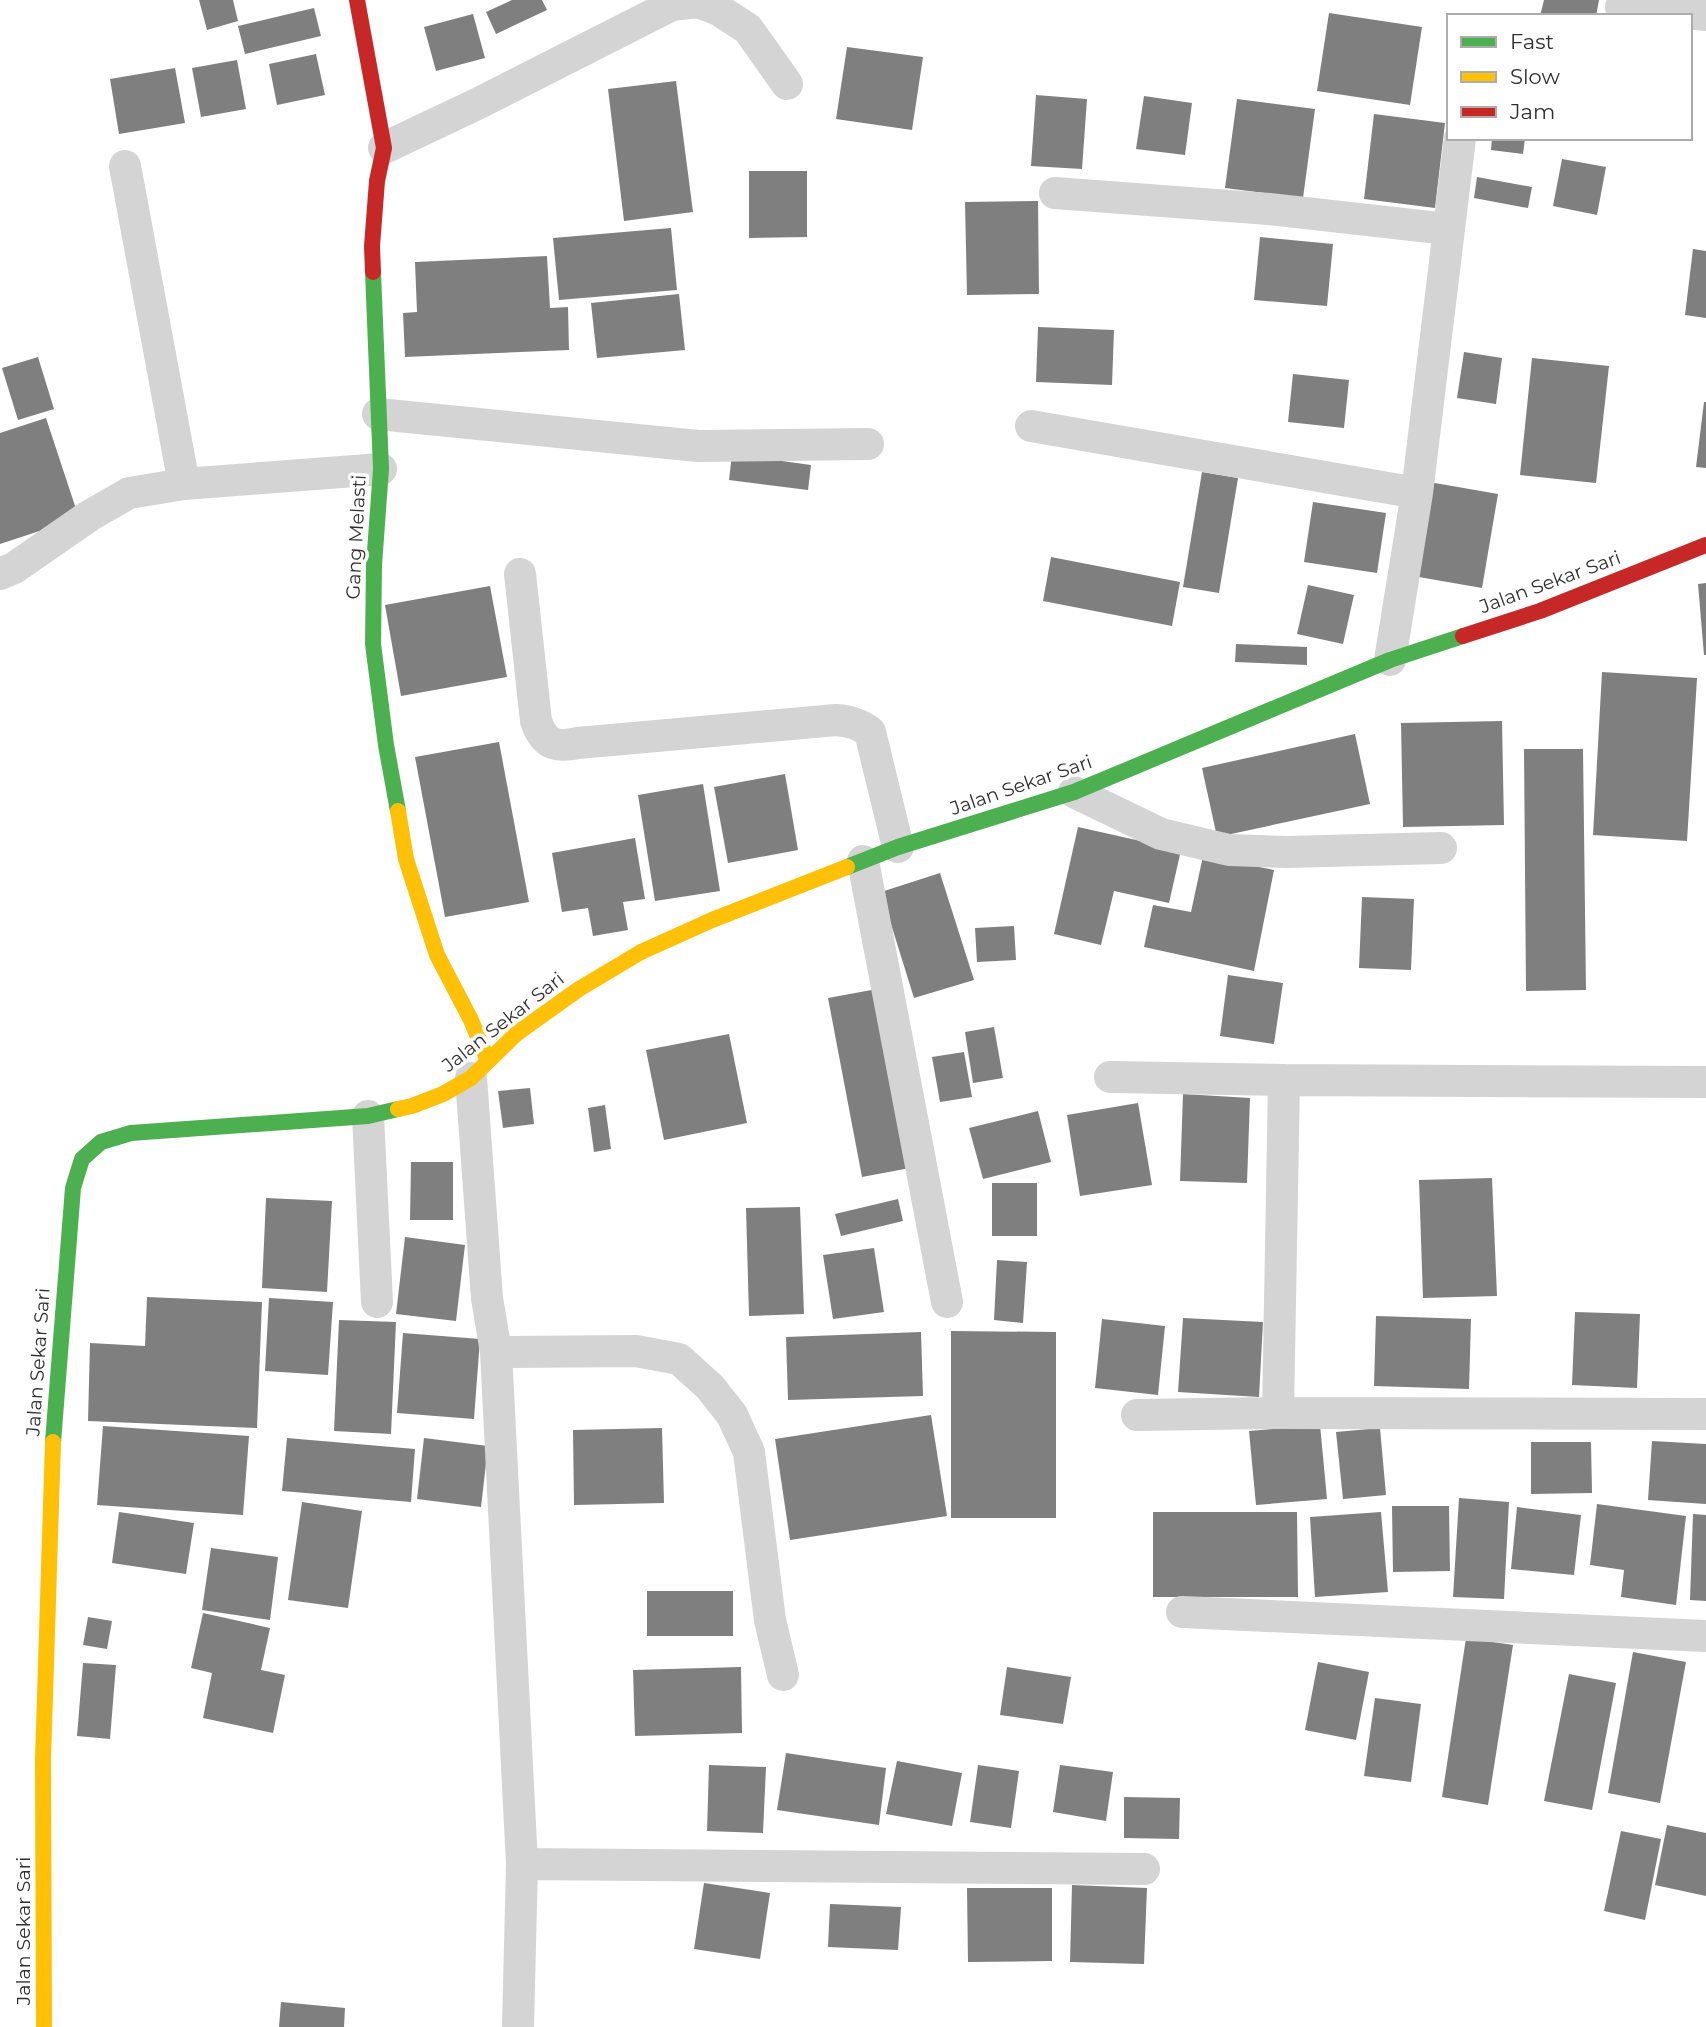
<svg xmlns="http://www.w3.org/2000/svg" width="1706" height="2027" viewBox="0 0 1706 2027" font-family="Montserrat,sans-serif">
  <rect width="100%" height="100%" fill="#fff"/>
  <path fill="#7f7f7f" d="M 199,0 L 233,0 L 238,21 L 207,30 Z
    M 512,0 L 542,0 L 547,10 L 496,34 L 486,12 Z
    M 1544,0 L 1599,0 L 1596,16 L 1540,16 Z
    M 314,8 L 321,36 L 245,54 L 238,26 Z
    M 1329,13 L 1422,27 L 1410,105 L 1317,91 Z
    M 473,14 L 485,58 L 436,71 L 424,27 Z
    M 847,47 L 923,57 L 912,130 L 836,119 Z
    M 316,54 L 325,95 L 277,105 L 269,64 Z
    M 237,60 L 246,109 L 201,117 L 192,68 Z
    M 175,68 L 185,123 L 119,134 L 110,79 Z
    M 676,81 L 693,212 L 624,221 L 608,89 Z
    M 1036,95 L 1087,99 L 1082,169 L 1031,166 Z
    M 1144,96 L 1192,103 L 1185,155 L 1136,149 Z
    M 1237,99 L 1315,109 L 1303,198 L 1225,188 Z
    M 1374,114 L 1445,123 L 1435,208 L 1364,199 Z
    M 1492,138 L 1525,138 L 1523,154 L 1491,150 Z
    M 1562,159 L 1606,167 L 1597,215 L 1553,206 Z
    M 749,171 L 807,171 L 807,237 L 749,238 Z
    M 1477,177 L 1532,187 L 1528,208 L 1474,198 Z
    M 1038,201 L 1039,294 L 967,295 L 965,202 Z
    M 671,228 L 677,290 L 559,300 L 553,238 Z
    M 1260,237 L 1333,244 L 1327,306 L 1254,300 Z
    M 1693,249 L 1706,251 L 1706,318 L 1685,315 Z
    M 547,256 L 550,308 L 568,307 L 569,350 L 405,357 L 403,313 L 417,312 L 415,262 Z
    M 679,294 L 685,350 L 597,358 L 591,303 Z
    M 1038,327 L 1114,330 L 1112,385 L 1036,382 Z
    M 1464,352 L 1502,358 L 1496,404 L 1457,398 Z
    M 38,357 L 54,409 L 18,420 L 2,368 Z
    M 1532,358 L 1609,366 L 1596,483 L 1520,475 Z
    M 1293,374 L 1349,380 L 1344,428 L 1288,422 Z
    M 1704,402 L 1706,402 L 1706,468 L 1696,467 Z
    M 46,418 L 79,518 L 0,544 L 0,433 Z
    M 732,454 L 811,465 L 808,490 L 729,480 Z
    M 1202,472 L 1238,478 L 1219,593 L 1183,587 Z
    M 1429,482 L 1498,494 L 1482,588 L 1413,576 Z
    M 1313,502 L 1386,513 L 1377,573 L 1304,562 Z
    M 1051,557 L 1180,582 L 1172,626 L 1043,601 Z
    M 1706,583 L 1706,655 L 1704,655 L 1698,584 Z
    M 1308,585 L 1354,595 L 1343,644 L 1297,634 Z
    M 490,586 L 507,677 L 401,696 L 385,605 Z
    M 1236,644 L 1307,647 L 1307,665 L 1235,662 Z
    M 1602,672 L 1697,678 L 1687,841 L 1593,835 Z
    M 1502,721 L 1504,825 L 1403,827 L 1401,723 Z
    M 1355,734 L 1370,804 L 1217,837 L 1202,768 Z
    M 499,742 L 529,902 L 445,917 L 415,757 Z
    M 1524,749 L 1583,749 L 1586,990 L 1526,991 Z
    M 785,774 L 798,850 L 728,863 L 714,787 Z
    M 703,784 L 720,891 L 655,901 L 638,795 Z
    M 1078,827 L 1181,850 L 1169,903 L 1114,891 L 1101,945 L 1054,934 Z
    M 635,838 L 645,899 L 623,902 L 628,930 L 593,936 L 588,908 L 562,912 L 552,853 Z
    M 1203,856 L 1274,870 L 1254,971 L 1144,947 L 1153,905 L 1191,912 Z
    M 940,873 L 974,980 L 914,998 L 881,892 Z
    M 1362,897 L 1414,899 L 1411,970 L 1359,968 Z
    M 1014,926 L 1016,960 L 977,962 L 975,928 Z
    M 1228,975 L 1283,983 L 1274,1044 L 1220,1036 Z
    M 877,989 L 910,1168 L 862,1177 L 828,998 Z
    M 994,1027 L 1003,1078 L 973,1083 L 965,1032 Z
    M 729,1034 L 747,1123 L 664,1140 L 646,1050 Z
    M 964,1052 L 972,1097 L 940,1102 L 932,1057 Z
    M 530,1088 L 534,1124 L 503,1128 L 498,1091 Z
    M 1183,1094 L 1250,1098 L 1247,1183 L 1180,1181 Z
    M 1138,1103 L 1152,1185 L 1080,1196 L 1067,1115 Z
    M 605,1105 L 611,1149 L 594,1152 L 588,1108 Z
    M 1038,1111 L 1051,1162 L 983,1179 L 969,1128 Z
    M 411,1162 L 453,1162 L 453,1220 L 410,1220 Z
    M 1492,1178 L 1497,1296 L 1423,1298 L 1419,1180 Z
    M 992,1183 L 1037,1183 L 1037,1236 L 992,1236 Z
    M 266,1198 L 332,1201 L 327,1292 L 262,1288 Z
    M 898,1199 L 903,1221 L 841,1236 L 835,1214 Z
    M 800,1207 L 804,1314 L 749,1316 L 746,1208 Z
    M 405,1237 L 465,1245 L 456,1321 L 396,1314 Z
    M 874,1248 L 884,1312 L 833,1319 L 823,1255 Z
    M 997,1260 L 1027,1262 L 1023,1323 L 994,1320 Z
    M 147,1297 L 262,1302 L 257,1428 L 88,1421 L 90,1343 L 145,1346 Z
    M 269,1298 L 333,1302 L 328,1375 L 265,1371 Z
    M 1575,1312 L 1640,1314 L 1637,1388 L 1572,1385 Z
    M 1376,1316 L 1471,1319 L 1469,1389 L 1374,1386 Z
    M 1183,1318 L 1263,1322 L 1259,1397 L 1178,1392 Z
    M 1102,1319 L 1165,1326 L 1158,1395 L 1095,1388 Z
    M 339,1320 L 396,1322 L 391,1434 L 334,1431 Z
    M 951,1331 L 1056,1332 L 1056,1518 L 951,1518 Z
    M 921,1332 L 923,1396 L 788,1400 L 786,1337 Z
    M 403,1333 L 480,1339 L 474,1419 L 397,1413 Z
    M 931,1415 L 947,1516 L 790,1540 L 775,1439 Z
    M 1320,1425 L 1327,1499 L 1256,1505 L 1249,1431 Z
    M 103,1426 L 249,1436 L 243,1515 L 97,1505 Z
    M 662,1428 L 664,1503 L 574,1505 L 573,1430 Z
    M 1380,1428 L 1386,1495 L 1343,1499 L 1336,1432 Z
    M 287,1438 L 415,1449 L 411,1502 L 282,1491 Z
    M 424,1438 L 488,1446 L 481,1507 L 417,1499 Z
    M 1652,1441 L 1706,1444 L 1706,1504 L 1648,1500 Z
    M 1531,1442 L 1591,1442 L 1592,1493 L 1531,1494 Z
    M 1459,1498 L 1509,1502 L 1504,1599 L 1453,1597 Z
    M 302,1502 L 362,1511 L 348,1608 L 288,1600 Z
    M 1597,1504 L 1686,1516 L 1676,1605 L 1621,1597 L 1624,1570 L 1590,1565 Z
    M 1392,1506 L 1449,1506 L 1450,1571 L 1393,1572 Z
    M 1517,1507 L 1581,1515 L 1574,1575 L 1511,1569 Z
    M 119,1512 L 194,1523 L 186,1574 L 112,1563 Z
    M 1153,1512 L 1297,1512 L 1298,1597 L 1153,1597 Z
    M 1381,1512 L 1388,1592 L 1315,1597 L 1310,1517 Z
    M 1693,1514 L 1706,1515 L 1706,1601 L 1690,1600 Z
    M 211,1548 L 278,1557 L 270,1620 L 202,1610 Z
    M 647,1591 L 733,1591 L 733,1636 L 647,1636 Z
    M 203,1613 L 270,1628 L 261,1670 L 285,1675 L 273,1733 L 203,1718 L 212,1673 L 191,1668 Z
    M 88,1617 L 112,1621 L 107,1649 L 83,1645 Z
    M 1466,1638 L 1513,1645 L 1488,1805 L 1442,1797 Z
    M 1633,1652 L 1686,1662 L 1660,1803 L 1608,1793 Z
    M 1318,1662 L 1369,1672 L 1356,1740 L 1305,1730 Z
    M 83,1663 L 116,1665 L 110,1739 L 77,1736 Z
    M 741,1667 L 742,1733 L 635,1736 L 633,1670 Z
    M 1007,1667 L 1071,1677 L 1063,1724 L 1000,1715 Z
    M 1569,1674 L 1616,1683 L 1592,1810 L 1544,1801 Z
    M 1375,1698 L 1421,1704 L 1411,1782 L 1364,1776 Z
    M 786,1753 L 886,1768 L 879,1825 L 777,1810 Z
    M 897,1761 L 962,1773 L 952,1826 L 886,1814 Z
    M 709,1765 L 766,1767 L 763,1833 L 707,1831 Z
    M 978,1765 L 1019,1771 L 1011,1828 L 970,1822 Z
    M 1060,1765 L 1113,1772 L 1106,1821 L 1053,1812 Z
    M 1124,1797 L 1180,1798 L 1179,1839 L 1124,1838 Z
    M 1667,1825 L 1706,1833 L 1706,1896 L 1655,1885 Z
    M 1621,1831 L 1661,1839 L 1645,1920 L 1604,1911 Z
    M 704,1883 L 770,1893 L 760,1959 L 694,1949 Z
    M 1072,1885 L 1147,1888 L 1144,1964 L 1070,1962 Z
    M 967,1888 L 1052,1888 L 1052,1961 L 968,1962 Z
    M 830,1904 L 901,1907 L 898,1950 L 828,1947 Z
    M 281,2002 L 345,2008 L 344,2027 L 279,2027 Z"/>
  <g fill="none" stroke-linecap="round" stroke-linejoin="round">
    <path stroke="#d4d4d4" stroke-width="32" d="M 1621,7 L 1706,15
      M 384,148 L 477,104 L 672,5 L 698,2 L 719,10 L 748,29 L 787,84
      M 125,166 L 184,484
      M 1055,193 L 1269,209 L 1448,229
      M 378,414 L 698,446 L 868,444
      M 1031,426 L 1417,493
      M 0,574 L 14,568 L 89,516 L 129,493 L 184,484 L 381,469
      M 520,574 L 536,721 C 544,744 555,748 578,743 L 836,720 C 850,721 859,724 870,732 L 898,847
      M 1390,660 L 1417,493 L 1460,138
      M 1074,792 L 1161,834 L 1229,850 L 1287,852 L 1441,848
      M 863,861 L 947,1302
      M 1110,1077 L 1284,1080 L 1706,1082
      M 471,1078 L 487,1298 L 496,1352 L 522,1864 L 518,2027
      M 368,1116 L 377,1302
      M 496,1352 L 636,1351 L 679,1359 L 710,1387 L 732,1415 L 749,1452 L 770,1620 L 783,1675
      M 1278,1413 L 1284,1080
      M 1137,1415 L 1278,1413 L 1706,1414
      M 1182,1612 L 1706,1636
      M 522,1864 L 1144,1869"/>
    <path stroke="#4caf50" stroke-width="16" d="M 373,272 L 381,469 L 374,565 L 373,644 L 386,745 L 398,811
      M 847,867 L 898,847 L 1074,792 L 1390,660 L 1463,636
      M 53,1442 L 73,1188 L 82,1159 L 101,1142 L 131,1133 L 368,1116 L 398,1109"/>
    <path stroke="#ffc107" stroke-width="16" d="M 398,811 L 406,859 L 437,955 L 471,1020 L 488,1061
      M 398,1109 L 412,1106 L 443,1094 L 471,1078 L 516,1034 L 579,989 L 641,952 L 712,920 L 847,867
      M 44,2027 L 43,1759 L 53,1442"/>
    <path stroke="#c62828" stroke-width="16" d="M 357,0 L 384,148 L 377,181 L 372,246 L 373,272
      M 1463,636 L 1540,611 L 1706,545"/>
  </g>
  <g text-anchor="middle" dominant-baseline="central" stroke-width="7" stroke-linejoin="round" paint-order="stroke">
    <g font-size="19" fill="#303030" stroke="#fff">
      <text transform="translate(356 537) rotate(-87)">Gang Melasti</text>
      <text transform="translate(1550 582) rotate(-20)">Jalan Sekar Sari</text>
      <text transform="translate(1021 785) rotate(-19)">Jalan Sekar Sari</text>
      <text transform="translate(503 1022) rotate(-38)">Jalan Sekar Sari</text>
      <text transform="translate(38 1362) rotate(-86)">Jalan Sekar Sari</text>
      <text transform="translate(23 1931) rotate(-90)">Jalan Sekar Sari</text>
    </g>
  </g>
  <rect x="1447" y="14" width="245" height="126" fill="#ffffff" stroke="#acacac" stroke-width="2"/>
  <rect x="1461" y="37" width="35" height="10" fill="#4caf50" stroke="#acacac" stroke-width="2"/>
  <text x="1510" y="49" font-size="21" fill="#303030">Fast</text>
  <rect x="1461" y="72" width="35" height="10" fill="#ffc107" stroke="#acacac" stroke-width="2"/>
  <text x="1510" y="84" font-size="21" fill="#303030">Slow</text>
  <rect x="1461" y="107" width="35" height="10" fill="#c62828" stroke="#acacac" stroke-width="2"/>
  <text x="1510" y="119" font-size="21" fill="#303030">Jam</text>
</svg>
